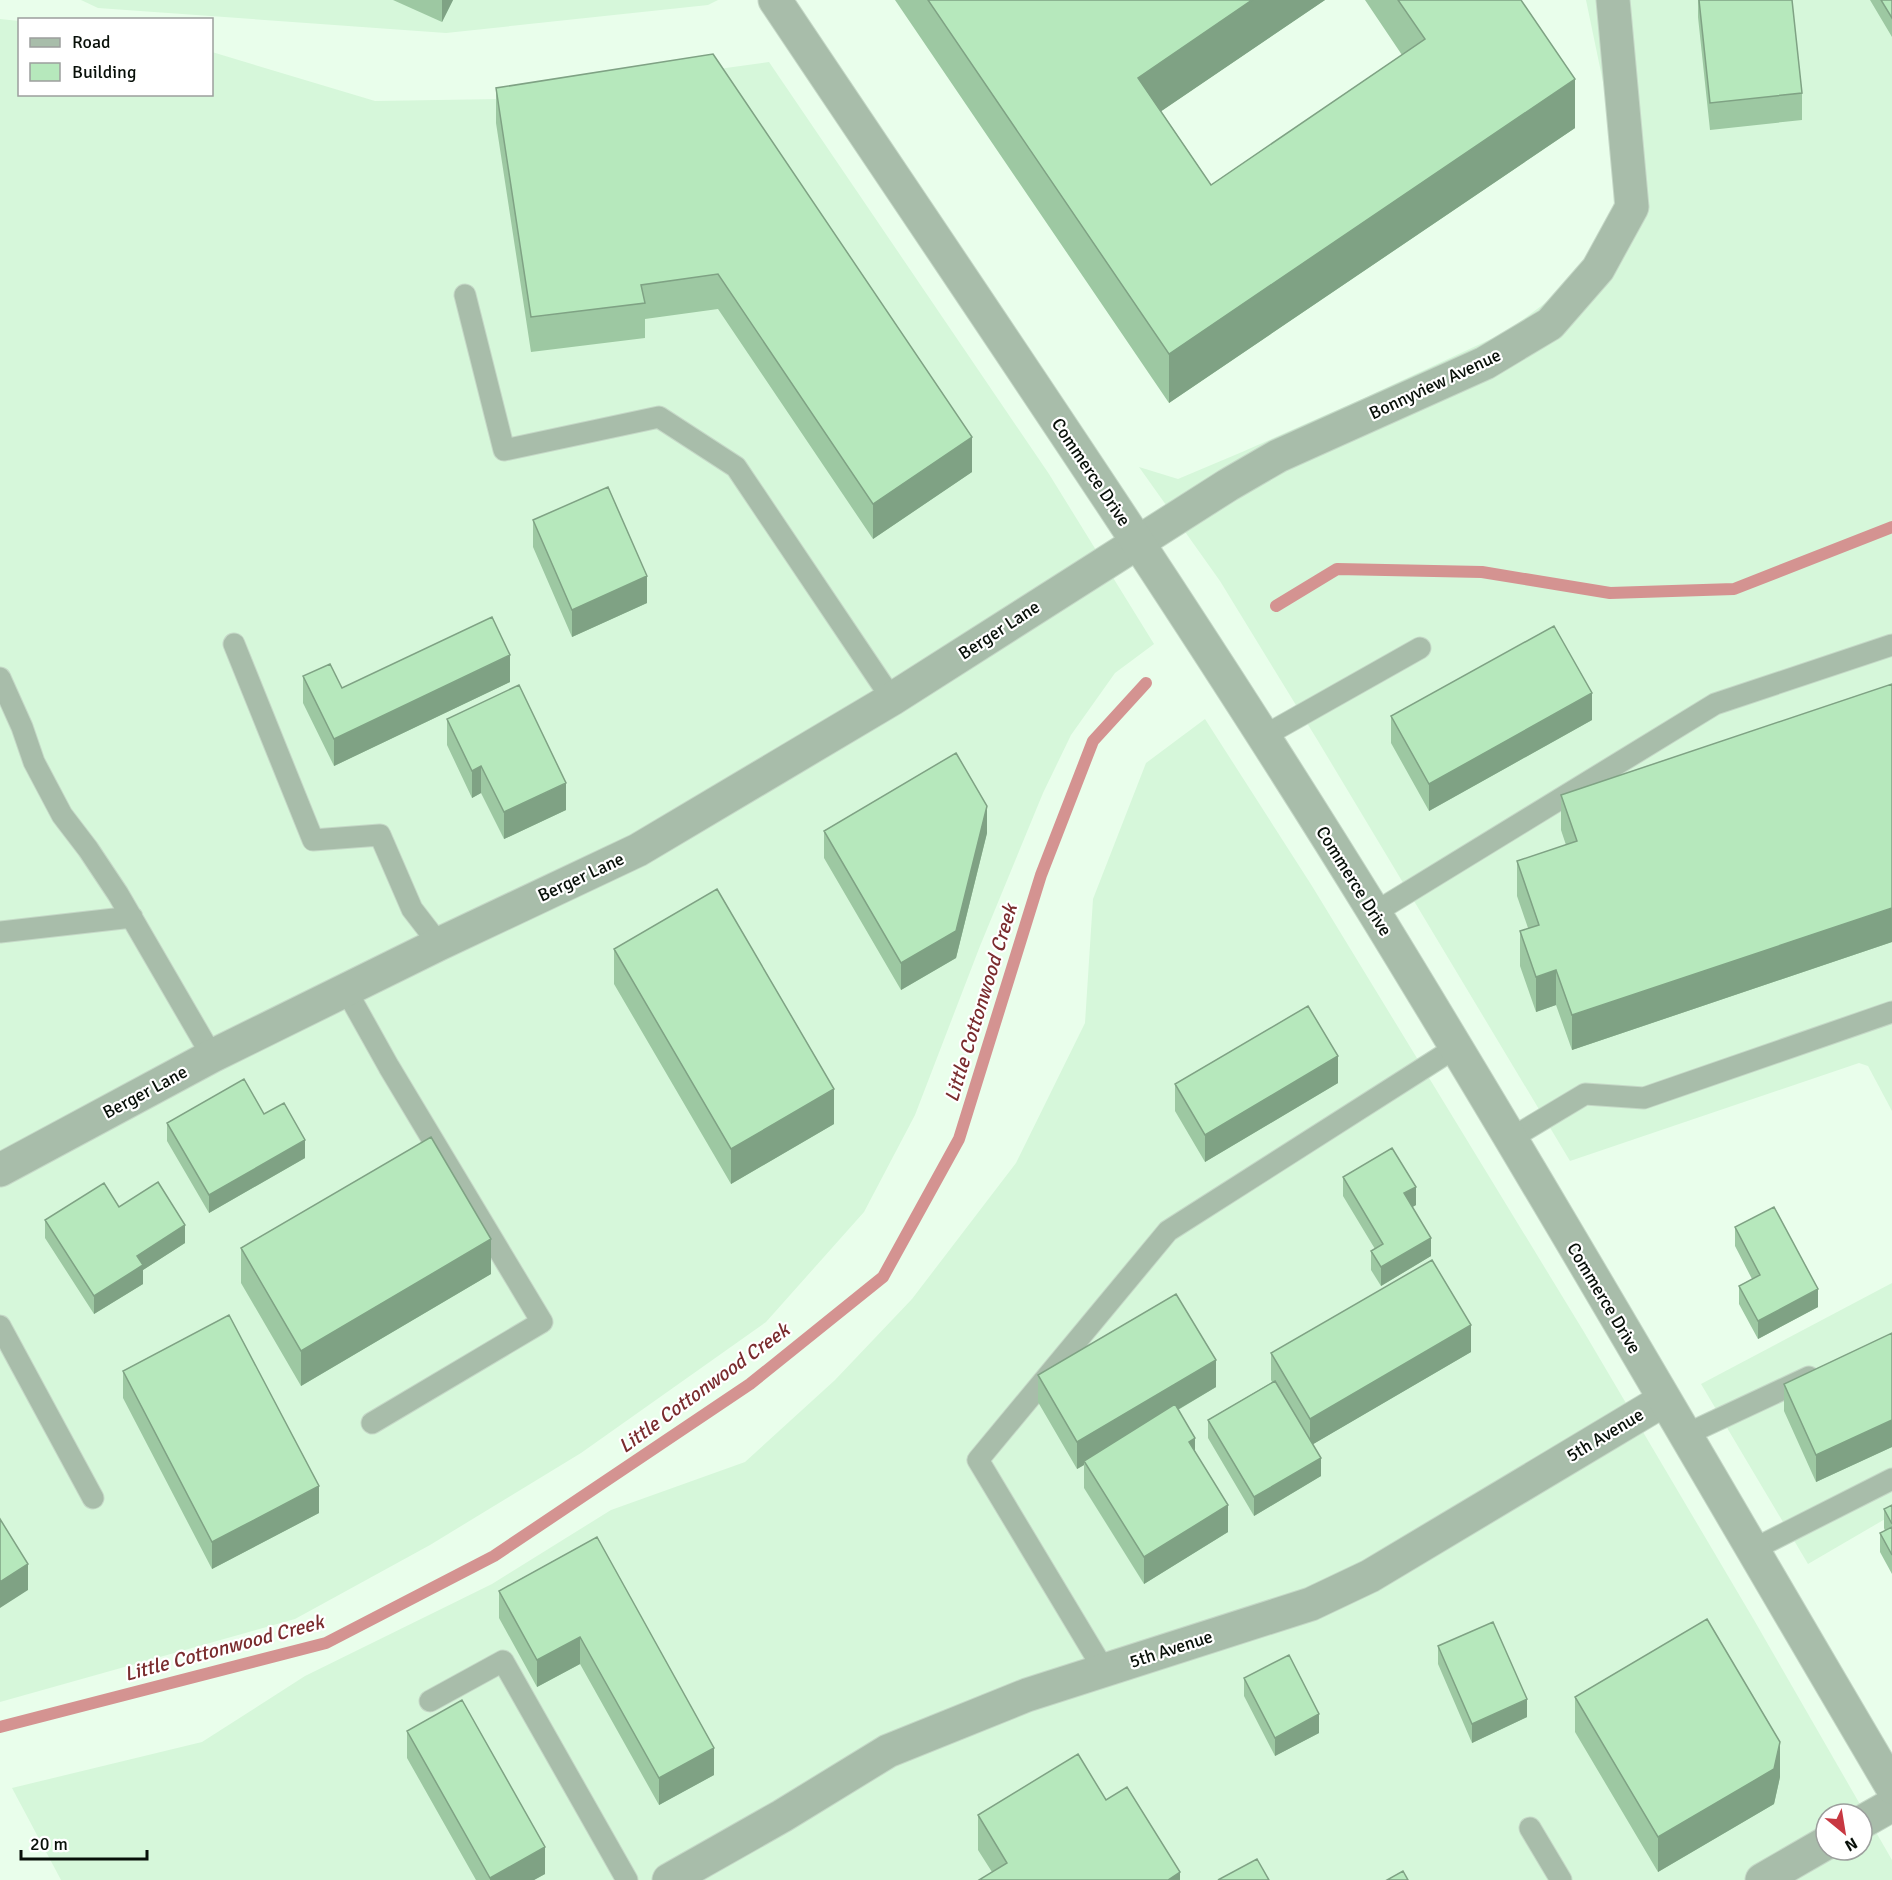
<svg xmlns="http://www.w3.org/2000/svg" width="1892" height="1880" viewBox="0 0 1892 1880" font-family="Signika,sans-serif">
  <rect width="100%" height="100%" fill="#e9feeb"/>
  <path fill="#d6f7da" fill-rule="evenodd" d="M 81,0 L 718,0 L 708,5 L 446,33 L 98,8 Z
    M 1586,0 L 1892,0 L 1892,1111 L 1868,1066 L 1859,1063 L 1570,1161 L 1318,741 L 1220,581 L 1139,467 L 1178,479 L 1242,452 L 1364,398 L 1506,332 L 1576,280 L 1613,230 L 1614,184 L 1608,106 Z
    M 0,19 L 19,21 L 20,94 L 212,94 L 212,52 L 375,101 L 500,99 L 769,62 L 1049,474 L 1154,644 L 1115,673 L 1071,735 L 1043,793 L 980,946 L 915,1115 L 864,1212 L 766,1322 L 581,1453 L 430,1545 L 295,1619 L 0,1702 Z
    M 1205,719 L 1312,886 L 1584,1332 L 1754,1620 L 1892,1860 L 1892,1880 L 61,1880 L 12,1788 L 202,1742 L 305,1676 L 492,1584 L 611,1510 L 745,1462 L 835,1380 L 912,1299 L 1016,1163 L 1085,1023 L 1093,899 L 1146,763 ZM 1826,1814 L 1862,1814 L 1862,1850 L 1826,1850 Z
    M 1892,1283 L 1892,1515 L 1808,1564 L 1701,1384 Z"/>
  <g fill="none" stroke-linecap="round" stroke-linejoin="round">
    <path stroke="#d49391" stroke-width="12" d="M 1276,606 L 1337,569 L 1482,572 L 1610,593 L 1734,589 L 1892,527
      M 0,1727 L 326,1643 L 494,1556 L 750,1384 L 883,1277 L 959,1139 L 1041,875 L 1093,741 L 1146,683"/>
    <defs>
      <path id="service" d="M 465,295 L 504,450 L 659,417 L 736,467 L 892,699
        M 234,644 L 313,840 L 380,835 L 412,909 L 439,944
        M 0,678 L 22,727 L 34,762 L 62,815 L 88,849 L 118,894 L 212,1056
        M 1264,736 L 1420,648
        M 1374,913 L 1715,704 L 1892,645
        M 0,932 L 132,917
        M 346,990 L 389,1067 L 542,1322 L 372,1423
        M 1510,1139 L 1585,1094 L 1644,1098 L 1892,1012
        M 0,1326 L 93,1498
        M 1685,1435 L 1809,1377
        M 1752,1550 L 1892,1479
        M 1104,1670 L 978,1460 L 1168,1231 L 1455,1048
        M 430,1701 L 503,1661 L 627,1880
        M 1530,1828 L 1561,1880"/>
      <path id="minor" d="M 0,1170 L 212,1056 L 439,944 L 638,850 L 892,699 L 1228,485 L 1278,456 L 1485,363 L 1550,324 L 1598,269 L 1632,207 L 1613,0
        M 1862,1822 L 1892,1805
        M 669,1880 L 782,1816 L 888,1751 L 1027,1695 L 1311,1604 L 1370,1576 L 1664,1400
        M 1762,1880 L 1826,1843"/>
      <path id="tertiary" d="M 775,0 C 977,302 1183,602 1374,912 C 1551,1201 1720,1495 1892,1787"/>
    </defs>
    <use href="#service" stroke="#c5d8c7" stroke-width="23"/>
    <use href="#minor" stroke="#c5d8c7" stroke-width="35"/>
    <use href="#tertiary" stroke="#c5d8c7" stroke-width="35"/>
    <use href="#service" stroke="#a8bdaa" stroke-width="21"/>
    <use href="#minor" stroke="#a8bdaa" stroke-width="33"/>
    <use href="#tertiary" stroke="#a8bdaa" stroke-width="33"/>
  </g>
  <path fill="#9dc8a2" d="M 393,0 L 453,0 L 442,22 Z
    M 895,0 L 1325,0 L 1161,111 L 1211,185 L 1402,55 L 1365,0 L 1521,0 L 1575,128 L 1169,403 Z
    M 1698,0 L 1792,0 L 1802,93 L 1802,120 L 1710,130 L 1698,17 Z
    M 1870,0 L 1892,0 L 1892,37 Z
    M 496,88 L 972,472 L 873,539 L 718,309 L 645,319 L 645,338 L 531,352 L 496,123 Z
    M 533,520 L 647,603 L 572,637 L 533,547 Z
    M 303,676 L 342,688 L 510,682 L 334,766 L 303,703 Z
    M 1892,684 L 1892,942 L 1572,1050 L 1556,1005 L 1536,1012 L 1520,966 L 1520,931 L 1528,928 L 1517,896 L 1517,861 L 1566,845 L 1561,830 L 1561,795 Z
    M 1391,716 L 1592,720 L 1429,811 L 1391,743 Z
    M 447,719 L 566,810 L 504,839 L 481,793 L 472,798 L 447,745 Z
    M 824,831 L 987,833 L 956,958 L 901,990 L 824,858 Z
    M 614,949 L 834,1124 L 731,1184 L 614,984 Z
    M 1338,1083 L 1205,1162 L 1175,1111 L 1175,1084 Z
    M 264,1114 L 305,1158 L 209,1213 L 167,1141 L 167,1123 Z
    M 1343,1177 L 1416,1205 L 1412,1207 L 1431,1256 L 1381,1286 L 1371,1270 L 1371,1251 L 1375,1249 L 1343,1196 Z
    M 119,1207 L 185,1243 L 143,1270 L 143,1284 L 94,1314 L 45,1238 L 45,1220 Z
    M 1735,1227 L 1818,1307 L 1758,1339 L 1739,1304 L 1739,1286 L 1752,1279 L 1735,1246 Z
    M 241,1248 L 491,1274 L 301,1386 L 241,1283 Z
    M 1892,1333 L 1892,1447 L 1816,1482 L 1784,1411 L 1784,1384 Z
    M 1471,1352 L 1313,1444 L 1321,1476 L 1254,1516 L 1208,1438 L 1208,1420 L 1272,1382 L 1271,1380 L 1271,1353 Z
    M 123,1371 L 319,1513 L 212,1569 L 123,1398 Z
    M 1038,1375 L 1216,1387 L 1178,1410 L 1228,1532 L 1144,1584 L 1084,1488 L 1084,1465 L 1077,1469 L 1038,1402 Z
    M 1892,1505 L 1892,1574 L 1880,1552 L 1880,1533 L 1885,1531 L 1884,1528 L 1884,1509 Z
    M 597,1537 L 714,1775 L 659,1805 L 580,1664 L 537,1687 L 499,1618 L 499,1591 Z
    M 1438,1646 L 1527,1717 L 1472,1743 L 1438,1664 Z
    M 1244,1678 L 1319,1733 L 1275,1756 L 1244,1696 Z
    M 1575,1697 L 1780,1777 L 1774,1804 L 1658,1872 L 1575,1732 Z
    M 407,1731 L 545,1874 L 534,1880 L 476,1880 L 407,1758 Z
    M 1106,1800 L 1180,1880 L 992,1872 L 978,1850 L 978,1815 Z"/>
  <path fill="#7fa284" d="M 442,0 L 453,0 L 442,22 Z
    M 1252,0 L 1325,0 L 1138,127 L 1138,78 Z
    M 1575,79 L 1575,128 L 1169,403 L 1169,354 Z
    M 972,437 L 972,472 L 873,539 L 873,504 Z
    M 647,576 L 647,603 L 572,637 L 572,610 Z
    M 510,655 L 510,682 L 334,766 L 334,739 Z
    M 1592,693 L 1592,720 L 1429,811 L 1429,784 Z
    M 481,766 L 481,793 L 472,798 L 472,771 Z
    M 566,783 L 566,810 L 504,839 L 504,812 Z
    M 987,806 L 987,833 L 956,958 L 901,990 L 901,963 Z
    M 1892,908 L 1892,942 L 1572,1050 L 1572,1015 Z
    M 1556,970 L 1556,1005 L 1536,1012 L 1536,977 Z
    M 1338,1056 L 1338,1083 L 1205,1162 L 1205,1135 Z
    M 834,1089 L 834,1124 L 731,1184 L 731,1149 Z
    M 305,1140 L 305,1158 L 209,1213 L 209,1195 Z
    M 1416,1187 L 1416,1205 L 1404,1212 L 1404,1193 Z
    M 185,1225 L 185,1243 L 143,1270 L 143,1284 L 94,1314 L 94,1296 L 137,1256 Z
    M 1431,1238 L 1431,1256 L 1381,1286 L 1381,1267 Z
    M 491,1239 L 491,1274 L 301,1386 L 301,1351 Z
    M 1818,1289 L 1818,1307 L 1758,1339 L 1758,1321 Z
    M 1471,1325 L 1471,1352 L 1310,1446 L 1310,1419 Z
    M 1216,1360 L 1216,1387 L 1086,1464 L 1084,1461 L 1084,1465 L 1077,1469 L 1077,1442 Z
    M 1892,1420 L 1892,1447 L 1816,1482 L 1816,1455 Z
    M 1195,1438 L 1195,1465 L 1189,1442 Z
    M 1321,1458 L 1321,1476 L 1254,1516 L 1254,1497 Z
    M 319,1486 L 319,1513 L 212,1569 L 212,1542 Z
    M 1228,1505 L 1228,1532 L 1144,1584 L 1144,1557 Z
    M 28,1564 L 28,1590 L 0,1608 L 0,1582 Z
    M 580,1637 L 580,1664 L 537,1687 L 537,1660 Z
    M 1527,1699 L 1527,1717 L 1472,1743 L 1472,1724 Z
    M 1319,1714 L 1319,1733 L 1275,1756 L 1275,1738 Z
    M 1780,1742 L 1780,1777 L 1774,1804 L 1658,1872 L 1658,1837 Z
    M 714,1748 L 714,1775 L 659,1805 L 659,1778 Z
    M 545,1847 L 545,1874 L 534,1880 L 490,1880 L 490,1878 Z
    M 1180,1872 L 1180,1880 L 1168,1880 Z"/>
  <path fill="#b6e8bc" stroke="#7fa284" stroke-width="1.5" d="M 928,0 L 1252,0 L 1138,78 L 1211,185 L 1425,39 L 1398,0 L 1521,0 L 1575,79 L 1169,354 Z
    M 1699,0 L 1792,0 L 1802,93 L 1710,103 Z
    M 1881,0 L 1892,0 L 1892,18 Z
    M 713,54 L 972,437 L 873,504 L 718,274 L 641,285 L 645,303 L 531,317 L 496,88 Z
    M 608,487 L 647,576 L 572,610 L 533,520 Z
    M 492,617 L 510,655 L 334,739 L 303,676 L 330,664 L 342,688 Z
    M 1554,626 L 1592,693 L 1429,784 L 1391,716 Z
    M 1892,684 L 1892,908 L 1572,1015 L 1556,970 L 1536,977 L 1520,931 L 1539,925 L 1517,861 L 1577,841 L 1561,795 Z
    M 519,685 L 566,783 L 504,812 L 481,766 L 472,771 L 447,719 Z
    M 956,753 L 987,806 L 956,931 L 901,963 L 824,831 Z
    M 717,889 L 834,1089 L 731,1149 L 614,949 Z
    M 1308,1006 L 1338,1056 L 1205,1135 L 1175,1084 Z
    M 244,1079 L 264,1114 L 284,1103 L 305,1140 L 209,1195 L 167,1123 Z
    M 431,1137 L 491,1239 L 301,1351 L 241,1248 Z
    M 1392,1148 L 1416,1187 L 1404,1193 L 1431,1238 L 1381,1267 L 1371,1251 L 1383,1244 L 1343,1177 Z
    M 158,1182 L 185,1225 L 137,1256 L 143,1265 L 94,1296 L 45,1220 L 104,1183 L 119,1207 Z
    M 1774,1207 L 1818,1289 L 1758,1321 L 1739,1286 L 1760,1275 L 1735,1227 Z
    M 1432,1260 L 1471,1325 L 1310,1419 L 1271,1353 Z
    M 1176,1294 L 1216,1360 L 1077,1442 L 1038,1375 Z
    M 229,1315 L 319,1486 L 212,1542 L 123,1371 Z
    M 1892,1333 L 1892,1420 L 1816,1455 L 1784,1384 Z
    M 1275,1381 L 1321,1458 L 1254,1497 L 1208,1420 Z
    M 1175,1404 L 1195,1438 L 1189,1442 L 1228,1505 L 1144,1557 L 1084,1461 Z
    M 1892,1505 L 1892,1524 L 1884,1509 Z
    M 0,1519 L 28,1564 L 0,1582 Z
    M 1892,1527 L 1892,1555 L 1880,1533 Z
    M 597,1537 L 714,1748 L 659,1778 L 580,1637 L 537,1660 L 499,1591 Z
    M 1707,1619 L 1780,1742 L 1774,1769 L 1658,1837 L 1575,1697 Z
    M 1493,1622 L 1527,1699 L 1472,1724 L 1438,1646 Z
    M 1289,1655 L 1319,1714 L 1275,1738 L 1244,1678 Z
    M 462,1700 L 545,1847 L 490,1878 L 407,1731 Z
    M 1078,1754 L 1106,1800 L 1127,1787 L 1180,1872 L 1168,1880 L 979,1880 L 1007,1863 L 978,1815 Z
    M 1257,1859 L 1269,1880 L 1218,1880 Z
    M 1403,1871 L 1408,1880 L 1387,1880 Z"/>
  <g text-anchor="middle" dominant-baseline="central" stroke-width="4.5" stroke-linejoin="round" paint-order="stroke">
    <g font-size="18" fill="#081009" stroke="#fff">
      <text transform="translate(1435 384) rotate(-25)">Bonnyview Avenue</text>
      <text transform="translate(1091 472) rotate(56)">Commerce Drive</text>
      <text transform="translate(999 630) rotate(-33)">Berger Lane</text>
      <text transform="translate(581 877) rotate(-25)">Berger Lane</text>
      <text transform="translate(1354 881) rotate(58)">Commerce Drive</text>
      <text transform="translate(145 1092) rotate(-28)">Berger Lane</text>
      <text transform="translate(1604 1298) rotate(59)">Commerce Drive</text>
      <text transform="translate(1605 1435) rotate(-31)">5th Avenue</text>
      <text transform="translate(1171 1649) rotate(-18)">5th Avenue</text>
    </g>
    <g font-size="20" font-style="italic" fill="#7a2c2e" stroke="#fff">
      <text transform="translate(981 1003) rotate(-73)">Little Cottonwood Creek</text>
      <text transform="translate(704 1388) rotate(-36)">Little Cottonwood Creek</text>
      <text transform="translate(224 1648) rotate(-15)">Little Cottonwood Creek</text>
    </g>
  </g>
  <rect x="18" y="18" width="195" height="78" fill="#ffffff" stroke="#9c9f9d" stroke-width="1.5"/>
  <rect x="30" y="38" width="30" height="9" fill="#a8bdaa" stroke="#9c9f9d" stroke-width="1.5"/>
  <text x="72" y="48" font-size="18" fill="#081009">Road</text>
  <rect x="30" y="63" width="30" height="18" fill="#b6e8bc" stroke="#9c9f9d" stroke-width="1.5"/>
  <text x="72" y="78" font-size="18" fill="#081009">Building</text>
  <g transform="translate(1844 1832) rotate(150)"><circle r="28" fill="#ffffff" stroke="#9c9f9d" stroke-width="1.5"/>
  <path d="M0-4.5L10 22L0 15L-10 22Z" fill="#c83842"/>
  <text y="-9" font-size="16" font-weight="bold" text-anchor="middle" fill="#081009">N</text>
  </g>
  <path d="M21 1850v9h126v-9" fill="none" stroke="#081009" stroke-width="3"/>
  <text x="30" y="1850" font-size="18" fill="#081009" stroke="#ffffff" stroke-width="4.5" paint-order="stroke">20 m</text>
</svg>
